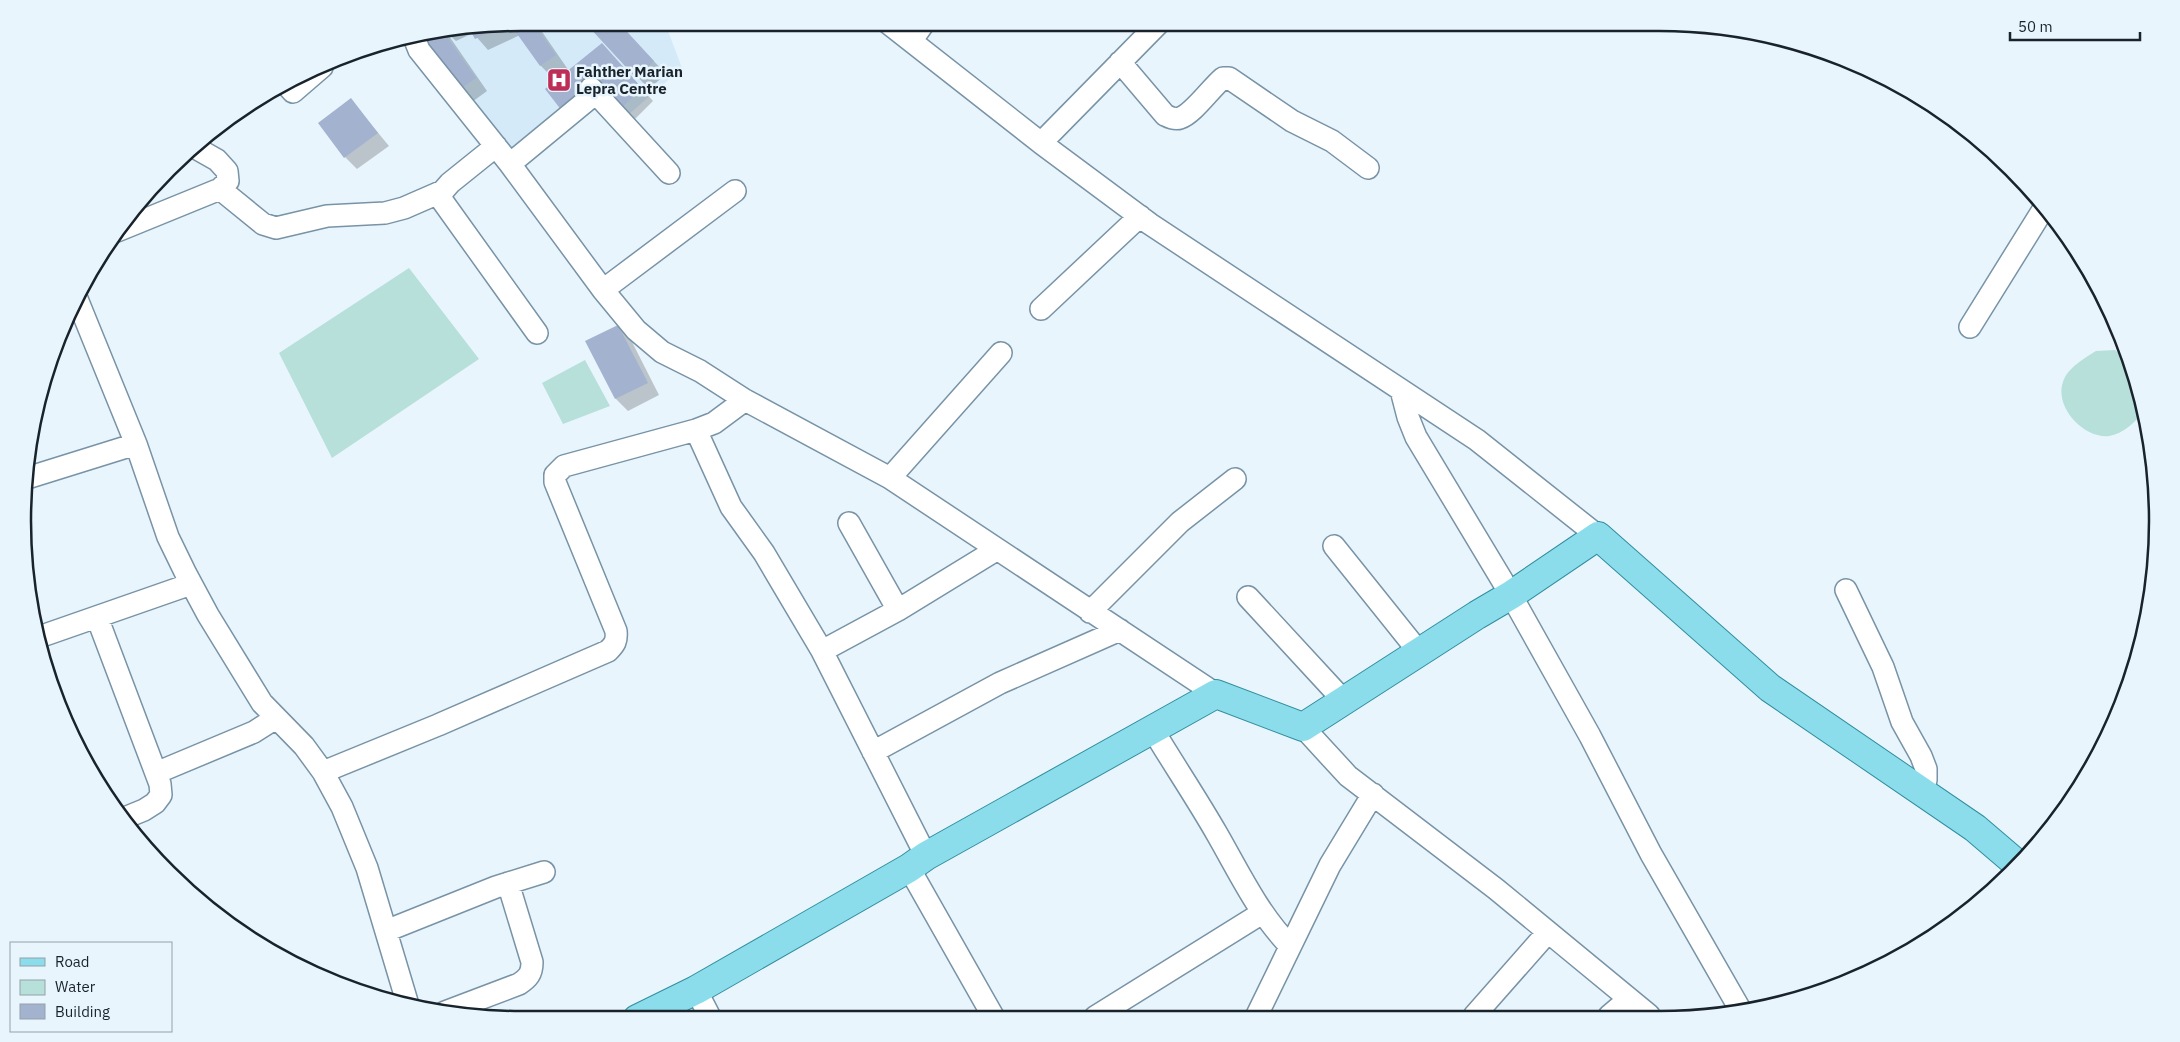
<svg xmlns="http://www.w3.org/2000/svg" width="2180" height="1042" viewBox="0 0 2180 1042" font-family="'IBM Plex Sans',sans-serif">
  <rect width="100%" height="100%" fill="#e9f5fd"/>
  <path fill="#d4eaf9" d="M 521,23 L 665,23 L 682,68 L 619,123 L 591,93 L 511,158 L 418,34 Z"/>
  <path fill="#b6e0d9" d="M 409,268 L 479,359 L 332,458 L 279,353 Z
    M 2096,351 L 2115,350 L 2130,364 L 2144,412 C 2136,421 2123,434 2109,436 C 2084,439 2054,407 2063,382 C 2067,368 2085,358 2096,351 Z
    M 585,360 L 610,406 L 563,424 L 542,383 Z"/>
  <path fill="#0003" d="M 521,22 L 536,23 L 567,68 L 553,78 L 541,66 L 520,35 L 488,50 L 473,33 L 456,41 L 447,33 L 487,91 L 472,102 L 422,37 L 430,31 L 441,30 L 446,35 L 444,30 Z
    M 583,23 L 618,23 L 666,74 L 649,89 L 589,25 L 587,27 Z
    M 614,57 L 653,101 L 632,122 L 547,89 Z
    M 351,100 L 389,146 L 357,169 L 345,157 Z
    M 618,326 L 630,338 L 659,395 L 628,411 L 616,399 Z"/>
  <path fill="#a3b2cf" d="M 533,23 L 556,55 L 540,66 L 510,24 Z
    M 592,23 L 619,23 L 654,61 L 636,78 L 588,26 Z
    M 504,24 L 475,39 L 469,28 L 500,25 Z
    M 442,30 L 476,78 L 459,90 L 420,37 L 428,32 Z
    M 602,43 L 642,88 L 619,110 L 595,83 L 562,111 L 545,89 Z
    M 351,98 L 378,133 L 344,158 L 318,123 Z
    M 618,325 L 648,383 L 615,399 L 585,341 Z"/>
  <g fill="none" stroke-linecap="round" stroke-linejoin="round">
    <defs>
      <path id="minor" d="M 888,23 L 1041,143 L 1150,224 L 1477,440 L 1598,536
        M 413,35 L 419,50 L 510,164 L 603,290 L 636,330 L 662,352 L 700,371 L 745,400 L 890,478 L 1216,694
        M 912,40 L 924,23
        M 1120,62 L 1165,115 C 1169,117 1174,120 1180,118 C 1193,114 1211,88 1223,78 L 1229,78 L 1292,121 L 1332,141 L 1368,168
        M 285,83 L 293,92 L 322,67
        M 591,88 L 669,173
        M 1041,143 L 1159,23
        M 496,146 L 450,183 L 443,191 L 441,199 L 537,333
        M 510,164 L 596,93
        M 220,189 L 263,224 L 276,228 L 327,216 L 385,213 L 404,208 L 443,191
        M 117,231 L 220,189 L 228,181 L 227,171 L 217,160 L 194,147
        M 603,290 L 735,191
        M 77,299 L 136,444 L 168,537 L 186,574 L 208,615 L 262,703 L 304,746 L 323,772 L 342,807 L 367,868 L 408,1005
        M 1041,309 L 1140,216
        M 1970,327 L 2044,208
        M 1401,390 L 1408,417 L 1416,437 L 1511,595 L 1590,736 L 1651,854 L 1741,1011
        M 696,430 L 731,507 L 764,553 L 822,651 L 926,856
        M 27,478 L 136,444
        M 890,478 L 1001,353
        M 849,523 L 898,610
        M 1334,546 L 1419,652
        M 1846,590 L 1883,667 L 1902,722 L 1921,756 L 1926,769 L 1926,780 L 1920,791
        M 1248,597 L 1344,701
        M 1090,612 L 1180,522 L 1235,479
        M 97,617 L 160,784 L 161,795 L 155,803 L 144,810 L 122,819
        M 39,637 L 191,584
        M 822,651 L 898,610 L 996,550
        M 1303,727 L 1348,776 L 1496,889 L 1649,1015
        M 1153,730 C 1174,765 1197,799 1217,834 C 1240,874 1258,913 1290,946
        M 873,752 L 1000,683 L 1120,630
        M 323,772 L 438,725 L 608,651 C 615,644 617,641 616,631 L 555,482 L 555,475 L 564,466 L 696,430 L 714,423 L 745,400
        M 156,773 L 254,732 L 276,718
        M 909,868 L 994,1018
        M 386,931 L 496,887 L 544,872
        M 696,990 L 711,1019
        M 445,1012 L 519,984 C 528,978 532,974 532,962 L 508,883
        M 1474,1016 L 1548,932
        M 1609,1016 L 1629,999
        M 1095,1017 L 1262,913
        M 1256,1017 L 1330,865 L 1373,794"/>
      <path id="major" d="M 637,1019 L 696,990 L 909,868 L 926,856 L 1216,694 L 1303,727 L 1477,615 L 1511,595 L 1598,536 L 1770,688 L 1975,828 L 2016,863"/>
    </defs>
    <use href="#minor" stroke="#7893a6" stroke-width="24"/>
    <use href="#major" stroke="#318e9f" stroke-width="30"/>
    <use href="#minor" stroke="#fff" stroke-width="21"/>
    <use href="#major" stroke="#8bddeb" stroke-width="28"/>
  </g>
  <defs>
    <symbol id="hospital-square" viewBox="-11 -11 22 22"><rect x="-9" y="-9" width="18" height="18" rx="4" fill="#be2f57" stroke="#e9f5fd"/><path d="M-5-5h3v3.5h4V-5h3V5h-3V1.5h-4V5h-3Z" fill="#fff"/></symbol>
  </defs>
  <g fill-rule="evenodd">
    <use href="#hospital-square" x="545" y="66" width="28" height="28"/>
  </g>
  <g text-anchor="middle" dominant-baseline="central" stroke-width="5" stroke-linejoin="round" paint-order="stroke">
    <g font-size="15" font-weight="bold" fill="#18232b" stroke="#e9f5fd" text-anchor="start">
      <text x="576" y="71">Fahther Marian<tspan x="576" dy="17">Lepra Centre</tspan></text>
    </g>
  </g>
  <path d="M0 0H2180V1042H0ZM521 31H1659A490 490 0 0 1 2149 521V521A490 490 0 0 1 1659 1011H521A490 490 0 0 1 31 521V521A490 490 0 0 1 521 31Z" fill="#e9f5fd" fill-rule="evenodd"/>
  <path fill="none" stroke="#18232b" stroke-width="2.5" d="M521 31H1659A490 490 0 0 1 2149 521V521A490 490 0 0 1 1659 1011H521A490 490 0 0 1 31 521V521A490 490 0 0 1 521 31Z"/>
  <rect x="10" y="942" width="162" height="90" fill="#e9f5fd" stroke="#95a1a9"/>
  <rect x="20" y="958" width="25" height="8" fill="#8bddeb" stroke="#95a1a9"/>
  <text x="55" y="967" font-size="15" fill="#18232b">Road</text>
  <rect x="20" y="980" width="25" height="15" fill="#b6e0d9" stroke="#95a1a9"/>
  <text x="55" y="992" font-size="15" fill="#18232b">Water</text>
  <rect x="20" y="1004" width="25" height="15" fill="#a3b2cf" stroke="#95a1a9"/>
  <text x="55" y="1017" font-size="15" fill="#18232b">Building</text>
  <path d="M2010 32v8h130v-8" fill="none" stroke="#18232b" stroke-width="2.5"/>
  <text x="2018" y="32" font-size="15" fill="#18232b" stroke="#e9f5fd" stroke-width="4" paint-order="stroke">50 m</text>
</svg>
